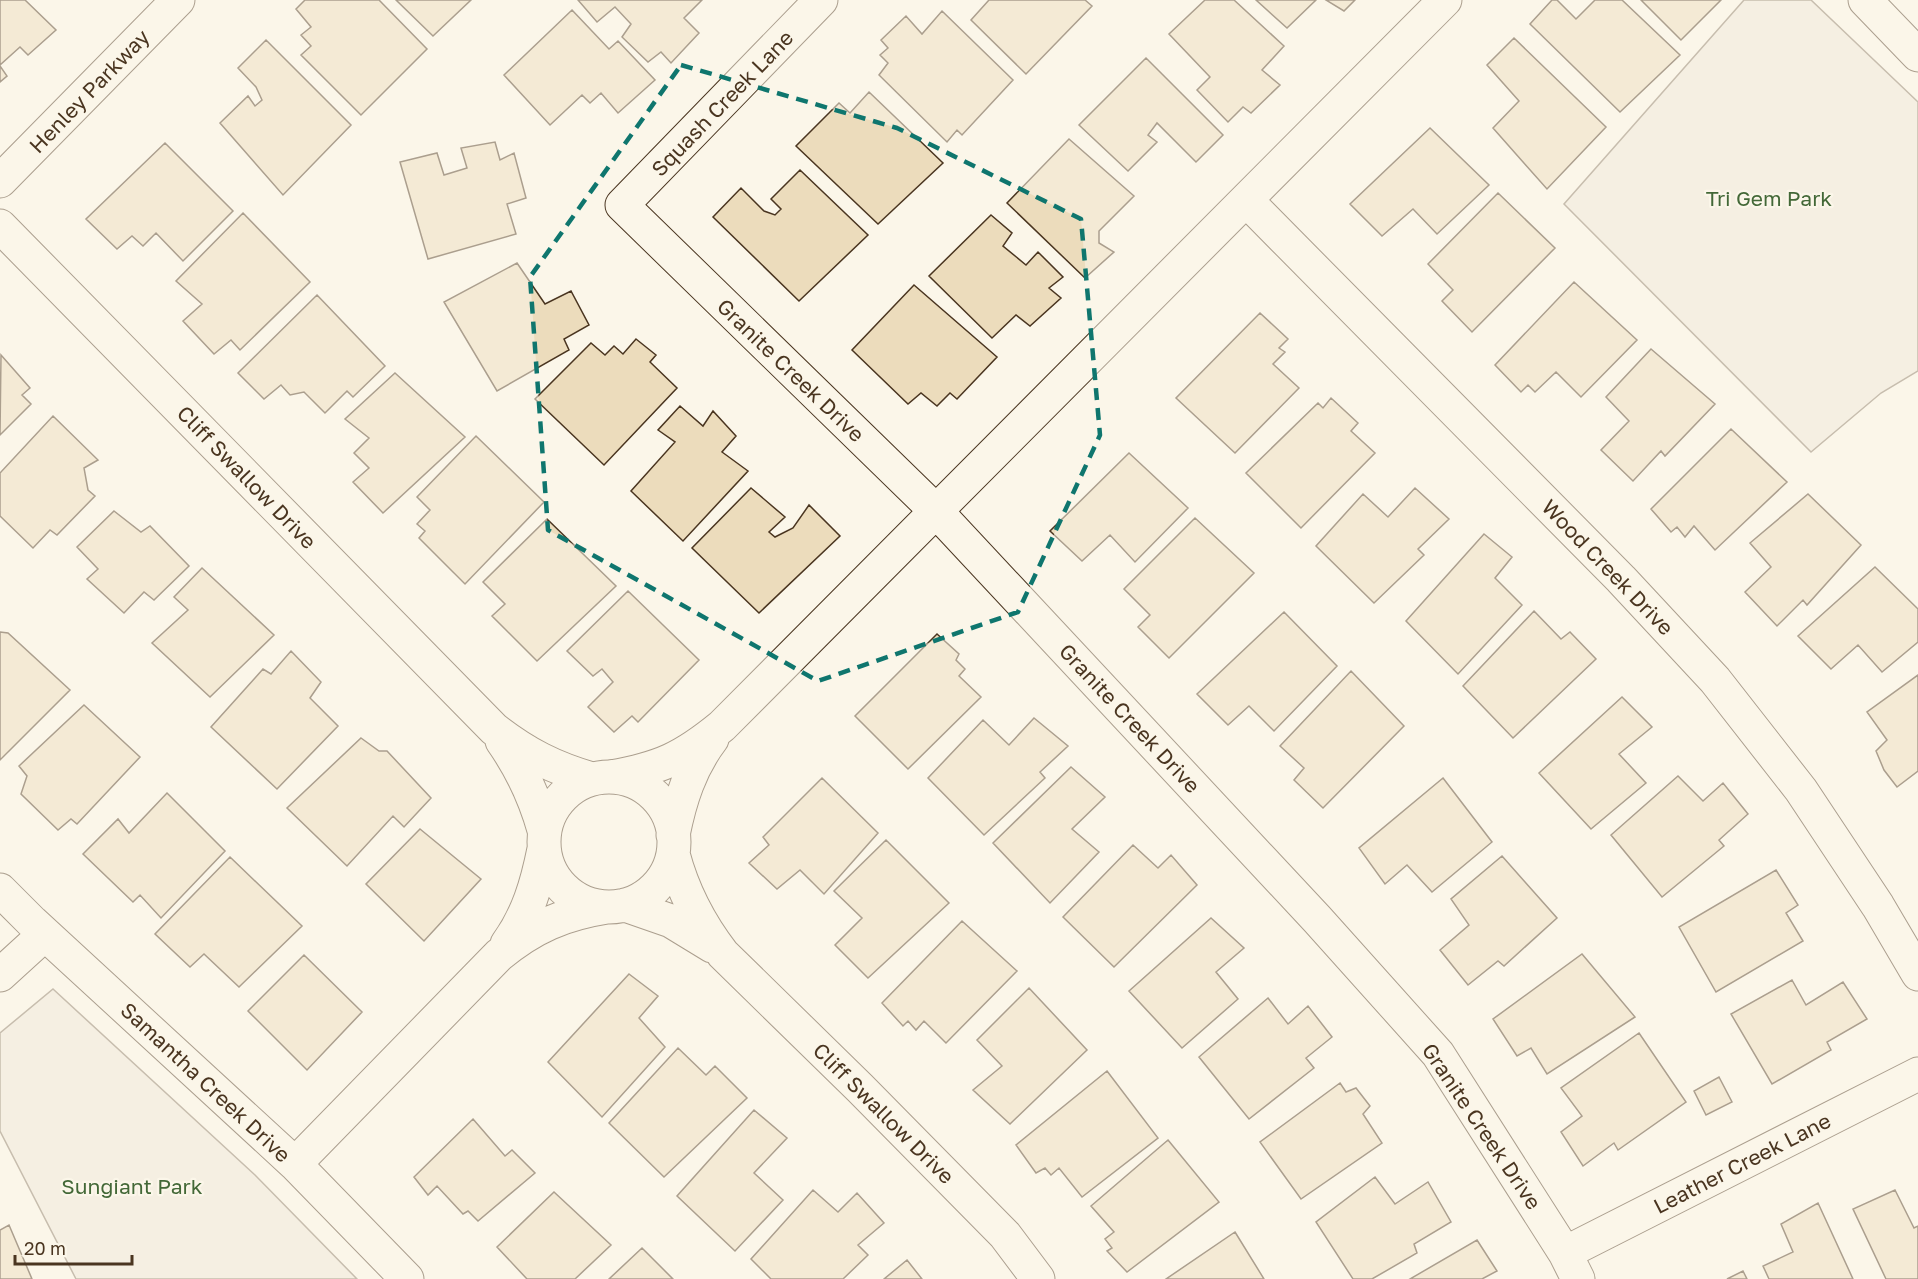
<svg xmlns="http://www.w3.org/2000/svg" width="1918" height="1279" viewBox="0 0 1918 1279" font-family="'Golos Text',sans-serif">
  <rect width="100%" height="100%" fill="#fbf6e9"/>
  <path fill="#ede6d9" stroke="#887966" stroke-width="1.5" d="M 1744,0 L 1811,0 L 1918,102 L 1918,371 L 1881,393 L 1811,452 L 1564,204 Z
    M 53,989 L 255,1175 L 357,1279 L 76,1279 L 0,1131 L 0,1033 Z"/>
  <path fill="#ecdcbc" stroke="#4a3520" stroke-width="1.5" d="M 0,0 L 25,0 L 56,30 L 28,55 L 20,47 L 0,65 Z
    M 305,0 L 379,0 L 427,49 L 361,115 L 301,55 L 311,46 L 301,35 L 311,27 L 296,9 Z
    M 396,0 L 471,0 L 433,36 Z
    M 578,0 L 702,0 L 684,18 L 699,33 L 671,63 L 661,52 L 648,62 L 622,37 L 631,24 L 615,7 L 597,22 Z
    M 989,0 L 1085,0 L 1092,6 L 1026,74 L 971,20 Z
    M 1205,0 L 1234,0 L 1284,46 L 1262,70 L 1280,85 L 1251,113 L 1243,107 L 1228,122 L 1197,90 L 1210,77 L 1169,34 Z
    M 1256,0 L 1316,0 L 1287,28 Z
    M 1326,0 L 1355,0 L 1344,11 Z
    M 1552,0 L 1557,0 L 1576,19 L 1595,0 L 1622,0 L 1680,55 L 1620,112 L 1530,24 Z
    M 1641,0 L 1721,0 L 1681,40 Z
    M 572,10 L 609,49 L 618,41 L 655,80 L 618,113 L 601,93 L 590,103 L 582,95 L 550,125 L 504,75 Z
    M 942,11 L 1013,80 L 962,135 L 957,130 L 947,142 L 879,75 L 888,63 L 880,55 L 888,48 L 881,40 L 906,16 L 922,34 Z
    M 1514,38 L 1606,127 L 1547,189 L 1493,128 L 1519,101 L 1487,65 Z
    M 266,40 L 351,125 L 283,195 L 220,123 L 248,96 L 255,106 L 262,100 L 256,87 L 238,68 Z
    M 1146,58 L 1223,135 L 1196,162 L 1157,123 L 1148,135 L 1157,142 L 1128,171 L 1079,125 Z
    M 0,66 L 7,76 L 0,82 Z
    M 869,92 L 943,163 L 878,224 L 796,146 L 839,103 L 850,113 Z
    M 1430,128 L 1489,185 L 1437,234 L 1413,209 L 1382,236 L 1350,204 Z
    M 1069,139 L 1134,196 L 1099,231 L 1099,243 L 1114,252 L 1085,278 L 1007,203 Z
    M 495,142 L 500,160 L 514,153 L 526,198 L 507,204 L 516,234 L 428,259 L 400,162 L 437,153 L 444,175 L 467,168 L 461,148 Z
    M 165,143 L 233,211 L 183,261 L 156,233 L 143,246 L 132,236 L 117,249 L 86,219 Z
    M 800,170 L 868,235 L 799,301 L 713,217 L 741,188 L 764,211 L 775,215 L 781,209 L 771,199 Z
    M 1498,193 L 1555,248 L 1472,332 L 1442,301 L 1453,290 L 1428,264 Z
    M 243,213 L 310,282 L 240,350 L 231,340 L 214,354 L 183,321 L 202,304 L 176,281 Z
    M 991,215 L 1012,233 L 1003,246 L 1026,265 L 1038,252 L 1063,277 L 1049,288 L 1061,298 L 1030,326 L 1016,315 L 992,338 L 929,276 Z
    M 517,263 L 545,304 L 571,291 L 589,325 L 564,339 L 569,350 L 497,391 L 444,302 Z
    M 1574,282 L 1637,340 L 1581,397 L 1556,372 L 1535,392 L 1528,385 L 1521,392 L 1495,365 Z
    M 914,285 L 997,357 L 957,399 L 950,393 L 937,406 L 921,393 L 908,404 L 852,350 Z
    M 317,295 L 385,366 L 353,397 L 347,391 L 325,413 L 304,392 L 290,395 L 281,385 L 264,399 L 238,373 Z
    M 1260,313 L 1288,339 L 1279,348 L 1285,352 L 1273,364 L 1299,388 L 1235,453 L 1176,398 Z
    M 636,339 L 656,355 L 650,362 L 677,388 L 604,465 L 535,399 L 591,343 L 605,355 L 614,346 L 623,354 Z
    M 1651,349 L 1715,404 L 1665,456 L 1661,451 L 1633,481 L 1601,450 L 1629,421 L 1606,397 Z
    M 1,355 L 30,388 L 22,395 L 31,404 L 0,435 Z
    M 395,373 L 465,437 L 383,513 L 353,482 L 369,468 L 354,453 L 369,438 L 345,419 Z
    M 1331,398 L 1358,423 L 1351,431 L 1375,453 L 1301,528 L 1246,473 L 1318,403 L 1323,408 Z
    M 680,406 L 703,426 L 713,411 L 736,436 L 722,452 L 748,471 L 683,541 L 631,491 L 675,442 L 658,430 Z
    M 53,416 L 98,460 L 84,468 L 88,490 L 95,496 L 57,535 L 50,530 L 33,548 L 0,516 L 0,473 Z
    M 1731,429 L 1787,482 L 1715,550 L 1694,526 L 1685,537 L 1677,527 L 1671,532 L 1651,509 Z
    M 476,436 L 544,502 L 465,584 L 419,538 L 425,531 L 417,524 L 430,510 L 417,497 Z
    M 1129,453 L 1188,508 L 1135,562 L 1110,535 L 1082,561 L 1050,531 Z
    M 751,488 L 785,517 L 769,532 L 775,537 L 793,528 L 809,505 L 840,536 L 759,613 L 692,548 Z
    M 1415,488 L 1449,519 L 1418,549 L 1424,555 L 1374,603 L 1316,546 L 1363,494 L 1388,517 Z
    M 1808,494 L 1861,545 L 1807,605 L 1803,600 L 1777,626 L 1745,592 L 1771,567 L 1750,543 Z
    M 114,511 L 141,532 L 150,526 L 189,566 L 154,600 L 144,592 L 124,613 L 87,579 L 98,569 L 77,547 Z
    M 1195,518 L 1254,573 L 1169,658 L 1138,627 L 1150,615 L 1124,589 Z
    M 547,519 L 616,586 L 537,661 L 492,616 L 505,604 L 483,582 Z
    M 1484,534 L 1512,557 L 1495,578 L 1522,605 L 1458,674 L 1406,621 Z
    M 1875,567 L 1918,609 L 1918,642 L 1882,672 L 1858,645 L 1831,669 L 1798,636 Z
    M 202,568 L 274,635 L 210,697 L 152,643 L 188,610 L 174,597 Z
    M 628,591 L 699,660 L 638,722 L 632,716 L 614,732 L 588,707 L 613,682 L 602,669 L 593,676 L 567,651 Z
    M 1534,611 L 1561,639 L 1570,632 L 1596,659 L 1513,738 L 1463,686 Z
    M 1284,612 L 1337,666 L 1274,731 L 1249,706 L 1228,725 L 1197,694 Z
    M 0,632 L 8,633 L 70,690 L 0,760 Z
    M 937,634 L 959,654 L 956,660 L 965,669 L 959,676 L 981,697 L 908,769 L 855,716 Z
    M 291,651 L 321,682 L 310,698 L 338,726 L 277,789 L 211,727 L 263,669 L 271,674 Z
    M 1351,671 L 1404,726 L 1323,808 L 1294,780 L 1304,768 L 1280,746 Z
    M 1918,675 L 1918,771 L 1897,787 L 1884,770 L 1876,751 L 1887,740 L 1867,712 Z
    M 1622,697 L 1652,727 L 1619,754 L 1646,783 L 1591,829 L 1539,773 Z
    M 84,705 L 140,757 L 77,824 L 71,819 L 58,830 L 21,794 L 27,776 L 19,766 Z
    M 1034,718 L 1068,746 L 1040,772 L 1045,778 L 984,835 L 928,778 L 983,720 L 1009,745 Z
    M 361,738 L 379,751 L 387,751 L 431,798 L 404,827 L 393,816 L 347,866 L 287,808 Z
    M 1071,767 L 1105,797 L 1072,829 L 1099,852 L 1050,903 L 993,843 Z
    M 1678,776 L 1703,801 L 1723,783 L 1748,814 L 1719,840 L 1724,846 L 1662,897 L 1611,835 Z
    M 822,778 L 878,833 L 824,894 L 800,870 L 777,889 L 749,863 L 769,845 L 763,837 Z
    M 1443,778 L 1492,842 L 1432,892 L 1407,865 L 1385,884 L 1359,848 Z
    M 167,793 L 225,851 L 161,918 L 140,895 L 133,902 L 83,854 L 118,819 L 129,833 Z
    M 420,829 L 481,879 L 424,941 L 366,884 Z
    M 886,840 L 949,903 L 868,978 L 835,945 L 862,918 L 834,891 Z
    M 1133,845 L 1158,868 L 1171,855 L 1197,885 L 1114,967 L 1063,917 Z
    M 1502,856 L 1557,918 L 1504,966 L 1498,961 L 1468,985 L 1440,950 L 1469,925 L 1451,899 Z
    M 230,857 L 302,926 L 239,987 L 204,954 L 190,967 L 155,934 Z
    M 1776,870 L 1798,905 L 1786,913 L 1803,941 L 1716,992 L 1679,927 Z
    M 1211,918 L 1244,948 L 1216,972 L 1238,999 L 1182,1048 L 1129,991 Z
    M 962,921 L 1017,971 L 946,1043 L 924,1021 L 916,1030 L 908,1021 L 903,1026 L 882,1003 Z
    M 1582,954 L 1635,1017 L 1547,1074 L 1531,1048 L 1517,1056 L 1493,1019 Z
    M 304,955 L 362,1012 L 307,1070 L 248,1011 Z
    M 629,974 L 658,996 L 639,1018 L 665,1047 L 602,1117 L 548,1062 Z
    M 1792,980 L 1806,1005 L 1843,982 L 1867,1019 L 1827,1042 L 1831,1050 L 1772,1084 L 1731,1014 Z
    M 1029,988 L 1087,1050 L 1010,1124 L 973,1090 L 1002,1066 L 977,1040 Z
    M 1268,998 L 1288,1024 L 1308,1006 L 1332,1037 L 1306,1058 L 1314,1068 L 1249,1119 L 1199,1057 Z
    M 1639,1033 L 1686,1102 L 1618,1150 L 1614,1143 L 1583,1166 L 1561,1132 L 1582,1116 L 1561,1088 Z
    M 678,1048 L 706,1075 L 715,1066 L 747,1098 L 664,1177 L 609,1123 Z
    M 1107,1071 L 1158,1138 L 1082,1197 L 1059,1168 L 1051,1175 L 1045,1168 L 1036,1173 L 1016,1145 Z
    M 1719,1077 L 1732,1102 L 1706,1115 L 1694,1091 Z
    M 1340,1083 L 1346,1092 L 1356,1088 L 1370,1106 L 1363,1114 L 1382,1143 L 1301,1199 L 1260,1142 Z
    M 754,1110 L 787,1138 L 754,1173 L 783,1200 L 735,1251 L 677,1196 Z
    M 473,1119 L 505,1156 L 512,1150 L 535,1173 L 478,1221 L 468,1211 L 463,1214 L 437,1186 L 428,1195 L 414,1177 Z
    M 1168,1140 L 1219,1202 L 1127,1272 L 1107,1251 L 1112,1248 L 1105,1239 L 1114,1232 L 1091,1206 Z
    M 1375,1177 L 1395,1204 L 1428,1182 L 1451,1222 L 1414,1244 L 1417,1253 L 1372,1279 L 1353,1279 L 1316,1222 Z
    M 813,1190 L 838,1212 L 857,1193 L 884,1223 L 858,1245 L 868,1255 L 843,1279 L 771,1279 L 751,1259 Z
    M 1895,1190 L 1914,1228 L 1918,1226 L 1918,1279 L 1886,1279 L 1853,1209 Z
    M 554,1192 L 611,1245 L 575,1279 L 527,1279 L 497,1247 Z
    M 1818,1203 L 1853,1279 L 1769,1279 L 1763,1266 L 1793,1252 L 1781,1224 Z
    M 9,1225 L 32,1279 L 0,1279 L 0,1230 Z
    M 1235,1232 L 1264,1279 L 1166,1279 Z
    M 1477,1240 L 1497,1271 L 1482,1279 L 1410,1279 Z
    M 642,1248 L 673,1279 L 609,1279 Z
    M 907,1260 L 922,1279 L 884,1279 Z
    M 1743,1271 L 1747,1279 L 1727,1279 Z"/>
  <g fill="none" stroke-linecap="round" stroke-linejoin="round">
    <defs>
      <path id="minor" d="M 821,0 L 622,205 L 936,511 L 1317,919 L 1438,1054 L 1565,1253 L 1578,1279
        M 1865,0 L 1918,55
        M 0,181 L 178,0
        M 1247,201 L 1621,579 L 1715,680 L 1801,790 L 1878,906 L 1918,974
        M 0,226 L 494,729 C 526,754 554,768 592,779
        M 502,741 C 521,768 535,798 544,830
        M 611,777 C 661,768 683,758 722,726 C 963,483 1206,243 1445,0
        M544 842a65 65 0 1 1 130 0a65 65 0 1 1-130 0Z
        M 673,835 C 680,800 690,768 712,739
        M 673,854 C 683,892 699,923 723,954 L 860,1088 L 1005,1235 L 1038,1279
        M 0,890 L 32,922 L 295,1164 L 407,1279
        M 625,905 L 671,921 L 712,946
        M 507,944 C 528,915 537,884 544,849
        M 0,975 L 45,934
        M 295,1164 L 499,955 C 533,927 563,914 607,907
        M 1565,1253 L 1918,1074"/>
    </defs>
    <use href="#minor" stroke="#4a3520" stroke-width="35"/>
    <use href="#minor" stroke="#fbf6e9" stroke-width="33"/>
  </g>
  <path d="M0 0H1918V1279H0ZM 681,65 L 897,128 L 1081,219 L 1100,435 L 1018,612 L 818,681 L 548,530 L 530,277 Z" fill="#fbf6e9" fill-opacity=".55" fill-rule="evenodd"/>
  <path fill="none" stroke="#0f766e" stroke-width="4.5" stroke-dasharray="12 8" stroke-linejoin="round" d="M 681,65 L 897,128 L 1081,219 L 1100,435 L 1018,612 L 818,681 L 548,530 L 530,277 Z"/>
  <g text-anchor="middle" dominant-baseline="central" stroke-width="4.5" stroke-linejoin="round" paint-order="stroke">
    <g font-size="21" fill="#4a3520" stroke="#fbf6e9">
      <text transform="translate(89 91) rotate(-46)">Henley Parkway</text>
      <text transform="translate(722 103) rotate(-46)">Squash Creek Lane</text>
      <text transform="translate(791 370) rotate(44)">Granite Creek Drive</text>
      <text transform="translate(247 477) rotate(46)">Cliff Swallow Drive</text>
      <text transform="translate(1608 567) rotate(46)">Wood Creek Drive</text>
      <text transform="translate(1130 718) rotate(47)">Granite Creek Drive</text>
      <text transform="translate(206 1082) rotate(43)">Samantha Creek Drive</text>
      <text transform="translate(884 1113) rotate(45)">Cliff Swallow Drive</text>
      <text transform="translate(1482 1126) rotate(56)">Granite Creek Drive</text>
      <text transform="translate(1742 1163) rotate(-27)">Leather Creek Lane</text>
    </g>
    <g font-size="21" fill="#436837" stroke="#fbf6e9">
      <text x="1769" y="198">Tri Gem Park</text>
      <text x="132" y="1186">Sungiant Park</text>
    </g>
  </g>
  <path d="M15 1255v9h117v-9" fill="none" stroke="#4a3520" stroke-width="3"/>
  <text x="24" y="1255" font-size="18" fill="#4a3520" stroke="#fbf6e9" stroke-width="4.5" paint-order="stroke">20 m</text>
</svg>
